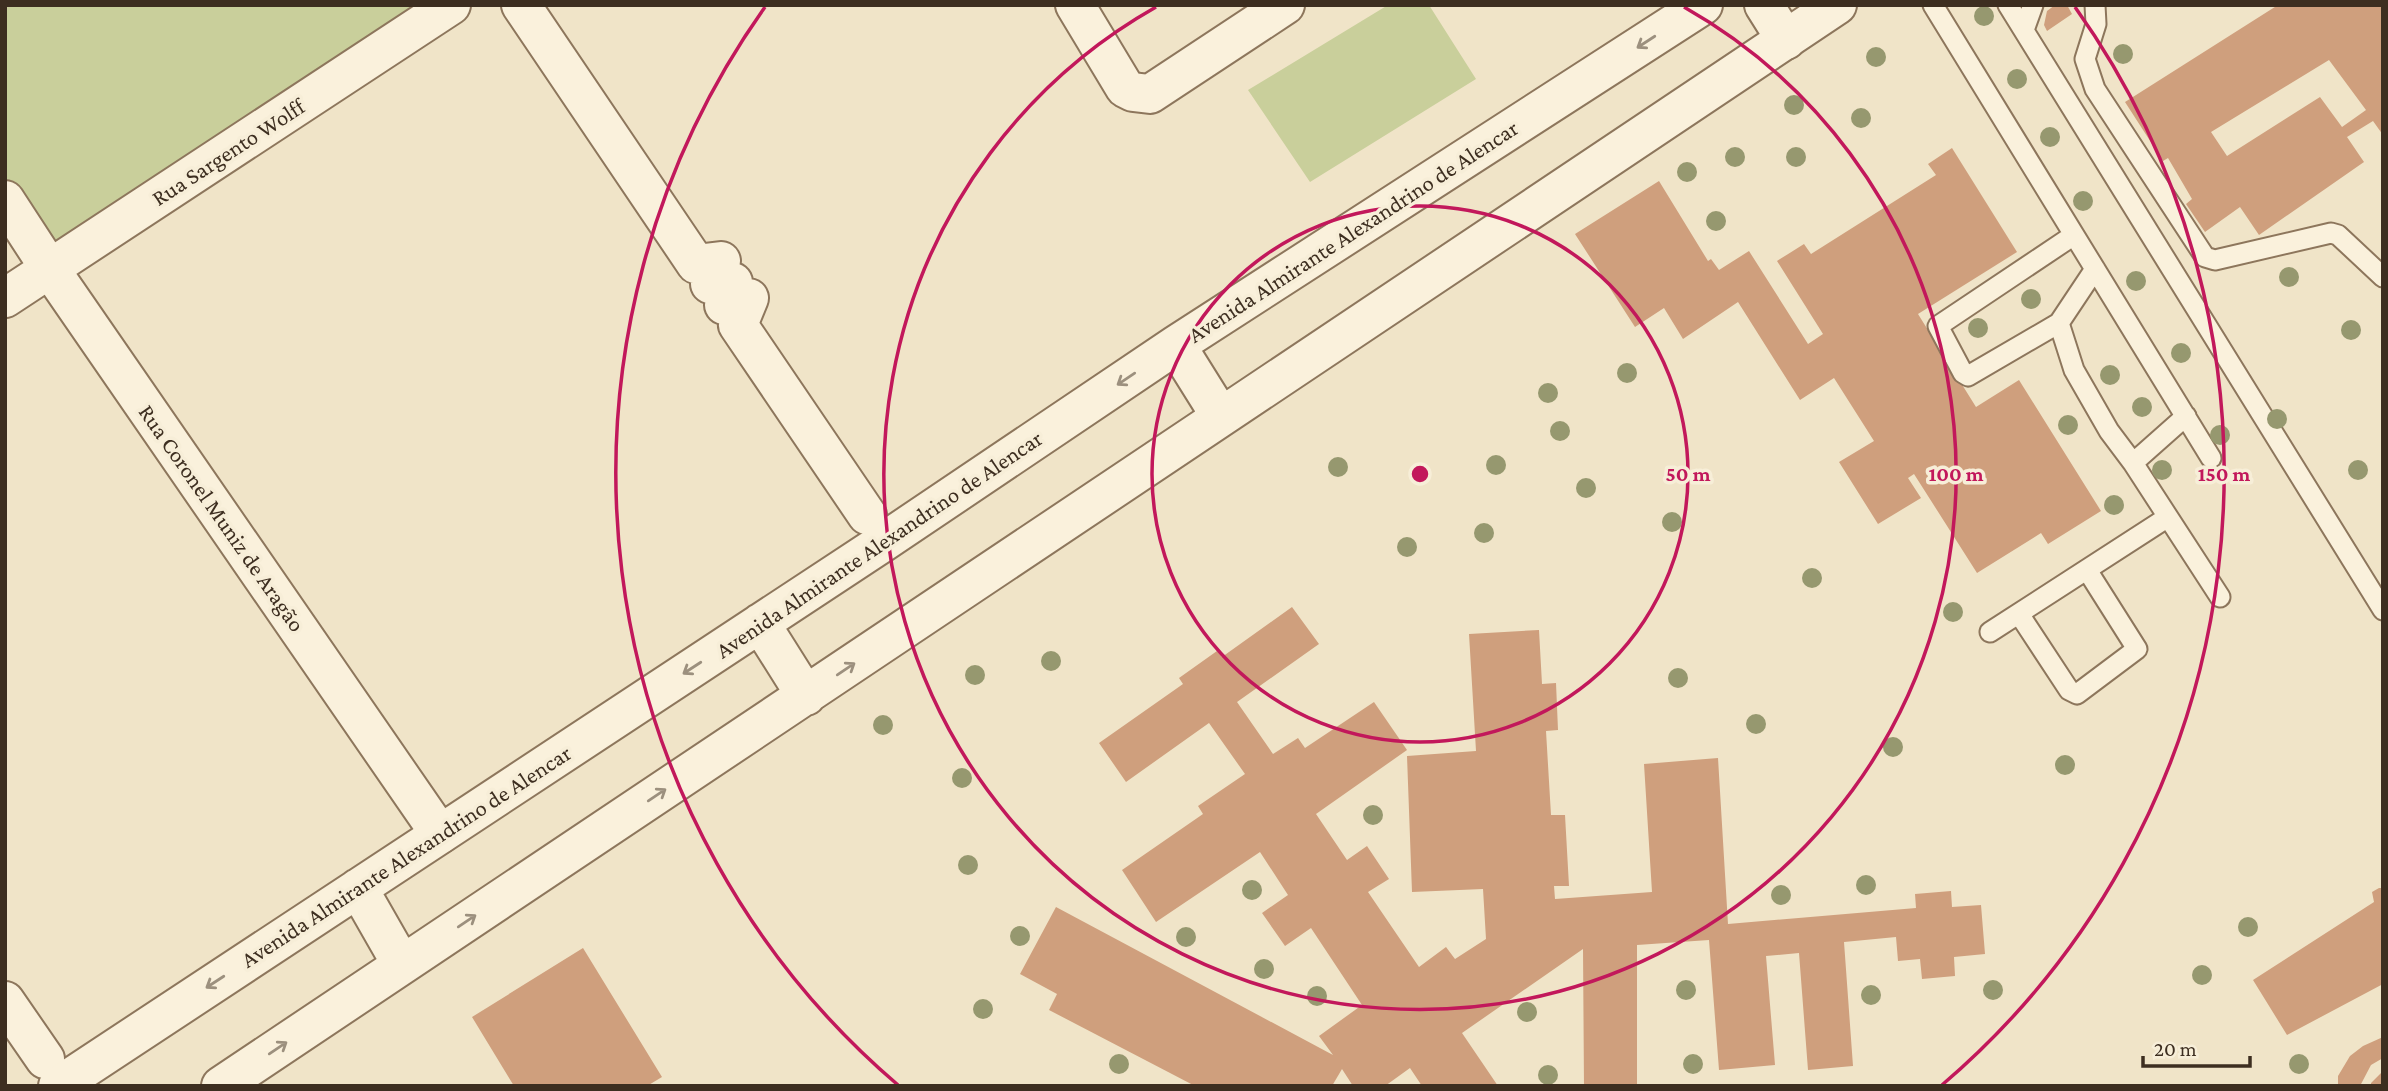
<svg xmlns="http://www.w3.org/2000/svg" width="2388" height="1091" viewBox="0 0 2388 1091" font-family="'Crimson Pro',serif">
  <rect width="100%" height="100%" fill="#f0e4c8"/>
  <path fill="#c9cf9b" d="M 5,5 L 451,5 L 50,269 L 5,200 Z
    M 1388,5 L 1429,5 L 1476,79 L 1310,182 L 1248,90 Z"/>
  <path fill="#cf9f7d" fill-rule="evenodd" d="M 2055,5 L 2067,5 L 2072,14 L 2047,31 L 2044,25 L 2047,11 Z
    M 2278,5 L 2383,5 L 2383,135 L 2373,121 L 2347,137 L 2364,162 L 2259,235 L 2240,207 L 2205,232 L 2186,204 L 2192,199 L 2168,158 L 2163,161 L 2125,102 ZM 2329,60 L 2366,110 L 2342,127 L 2320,97 L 2227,156 L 2211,132 Z
    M 1952,148 L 2017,252 L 1918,314 L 1976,407 L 2019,380 L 2101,511 L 2048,544 L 2041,533 L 1977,573 L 1914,474 L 1908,478 L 1921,498 L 1878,524 L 1839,462 L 1874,441 L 1834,378 L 1800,400 L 1738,302 L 1683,339 L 1664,308 L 1635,327 L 1575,234 L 1659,181 L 1708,261 L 1711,259 L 1719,270 L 1749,251 L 1808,344 L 1823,334 L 1777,261 L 1804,244 L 1811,254 L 1936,175 L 1928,164 Z
    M 1292,607 L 1319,644 L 1237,702 L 1273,754 L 1298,738 L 1305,748 L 1374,702 L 1407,750 L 1316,814 L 1347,860 L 1367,846 L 1389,879 L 1368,892 L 1419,967 L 1446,947 L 1455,959 L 1486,939 L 1483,889 L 1412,892 L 1407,756 L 1476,751 L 1469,634 L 1539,630 L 1542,684 L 1556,683 L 1558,730 L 1546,731 L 1551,815 L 1565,815 L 1569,886 L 1554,886 L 1555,899 L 1652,892 L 1644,764 L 1718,758 L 1728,924 L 1916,908 L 1915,894 L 1951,891 L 1952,907 L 1981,905 L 1985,954 L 1954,957 L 1955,976 L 1922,979 L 1920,959 L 1898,961 L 1896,937 L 1844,942 L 1853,1066 L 1808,1070 L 1799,953 L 1766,956 L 1775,1065 L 1719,1070 L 1709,940 L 1637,945 L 1637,1086 L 1584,1086 L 1583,949 L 1462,1033 L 1498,1086 L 1422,1086 L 1410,1068 L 1385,1086 L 1353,1086 L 1342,1069 L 1332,1086 L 1195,1086 L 1049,1010 L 1057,994 L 1020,974 L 1056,907 L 1333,1055 L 1319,1036 L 1362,1005 L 1311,928 L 1285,946 L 1262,913 L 1288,895 L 1260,852 L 1156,922 L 1122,870 L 1203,814 L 1198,806 L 1245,774 L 1209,723 L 1126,782 L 1099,743 L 1183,684 L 1179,678 L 1217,651 L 1222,657 Z
    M 2379,888 L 2383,888 L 2383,984 L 2287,1035 L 2253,980 L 2374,902 L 2372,892 Z
    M 583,948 L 662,1077 L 647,1086 L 514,1086 L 472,1017 Z
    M 2383,1037 L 2383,1058 L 2371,1065 L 2360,1086 L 2338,1086 L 2338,1076 L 2350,1056 L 2363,1046 Z
    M 2383,1071 L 2383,1086 L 2371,1086 L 2371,1083 Z"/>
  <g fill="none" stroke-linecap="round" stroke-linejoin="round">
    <defs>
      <path id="service" d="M 1933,5 L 2211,458
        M 2008,5 L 2383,610
        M 2095,5 L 2096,24 L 2085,59 L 2095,89 L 2205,257 L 2215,260 L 2331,233 L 2338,235 L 2383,277
        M 2024,30 L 2033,5
        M 2095,269 L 2059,323 L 2074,370 L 2109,431 L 2133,463 L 2186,416
        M 2059,323 L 1968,376 L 1963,373 L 1938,326 L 2074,235
        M 2133,463 L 2220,597
        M 2019,614 L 2069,690 L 2077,694 L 2137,649 L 2087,570
        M 1990,632 L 2168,517"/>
      <path id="minor" d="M 521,5 L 696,264 L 721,261 L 710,284 L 733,282 L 724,305 L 749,298 L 738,325 L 867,515
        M 1075,5 L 1125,88 L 1133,92 L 1150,94 L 1285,5
        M 1764,5 L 1786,40
        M 5,200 L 50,269 L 440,834
        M 5,298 L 451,5
        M 5,1001 L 45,1059"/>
      <path id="tertiary" d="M 1176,345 L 1221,417
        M 760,623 L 806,696
        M 358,888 L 402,965
        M 58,1086 L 882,543 L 1176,345 L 1703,5
        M 221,1086 L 1837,5"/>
    </defs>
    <use href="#service" stroke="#8d765c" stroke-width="23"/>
    <use href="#minor" stroke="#8d765c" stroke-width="42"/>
    <use href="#tertiary" stroke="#8d765c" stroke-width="42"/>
    <use href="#service" stroke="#faf1dc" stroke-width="19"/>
    <use href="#minor" stroke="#faf1dc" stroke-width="38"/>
    <use href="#tertiary" stroke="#faf1dc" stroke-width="38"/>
  </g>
  <g fill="#96986f">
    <circle cx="1984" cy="16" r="10"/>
    <circle cx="2123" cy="54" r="10"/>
    <circle cx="1876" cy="57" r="10"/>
    <circle cx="2017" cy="79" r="10"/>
    <circle cx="1794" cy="105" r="10"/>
    <circle cx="1861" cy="118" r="10"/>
    <circle cx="2050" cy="137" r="10"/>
    <circle cx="1735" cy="157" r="10"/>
    <circle cx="1796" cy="157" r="10"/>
    <circle cx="1687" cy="172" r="10"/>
    <circle cx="2083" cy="201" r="10"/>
    <circle cx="1716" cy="221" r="10"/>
    <circle cx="2289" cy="277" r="10"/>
    <circle cx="2136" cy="281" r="10"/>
    <circle cx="2031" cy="299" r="10"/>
    <circle cx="1978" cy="328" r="10"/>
    <circle cx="2351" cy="330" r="10"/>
    <circle cx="2181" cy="353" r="10"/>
    <circle cx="1627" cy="373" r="10"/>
    <circle cx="2110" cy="375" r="10"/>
    <circle cx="1548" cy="393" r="10"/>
    <circle cx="2142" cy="407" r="10"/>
    <circle cx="2277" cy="419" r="10"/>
    <circle cx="2068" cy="425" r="10"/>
    <circle cx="1560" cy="431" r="10"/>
    <circle cx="2220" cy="435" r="10"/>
    <circle cx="1496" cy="465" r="10"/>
    <circle cx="1338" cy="467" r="10"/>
    <circle cx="2162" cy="470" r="10"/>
    <circle cx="2358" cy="470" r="10"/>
    <circle cx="1586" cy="488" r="10"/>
    <circle cx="2114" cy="505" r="10"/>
    <circle cx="1672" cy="522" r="10"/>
    <circle cx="1484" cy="533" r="10"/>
    <circle cx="1407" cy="547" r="10"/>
    <circle cx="1812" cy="578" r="10"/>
    <circle cx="1953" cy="612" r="10"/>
    <circle cx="1051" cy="661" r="10"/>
    <circle cx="975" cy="675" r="10"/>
    <circle cx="1678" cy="678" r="10"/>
    <circle cx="1756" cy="724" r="10"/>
    <circle cx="883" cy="725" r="10"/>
    <circle cx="1893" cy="747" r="10"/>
    <circle cx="2065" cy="765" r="10"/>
    <circle cx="962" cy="778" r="10"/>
    <circle cx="1373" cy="815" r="10"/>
    <circle cx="968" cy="865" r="10"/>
    <circle cx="1866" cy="885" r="10"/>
    <circle cx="1252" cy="890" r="10"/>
    <circle cx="1781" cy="895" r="10"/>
    <circle cx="2248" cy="927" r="10"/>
    <circle cx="1020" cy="936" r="10"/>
    <circle cx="1186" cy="937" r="10"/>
    <circle cx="1264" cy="969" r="10"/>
    <circle cx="2202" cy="975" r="10"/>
    <circle cx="1686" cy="990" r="10"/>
    <circle cx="1993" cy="990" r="10"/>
    <circle cx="1871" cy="995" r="10"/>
    <circle cx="1317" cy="996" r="10"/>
    <circle cx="983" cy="1009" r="10"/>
    <circle cx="1527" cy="1012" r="10"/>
    <circle cx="1119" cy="1064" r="10"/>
    <circle cx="1693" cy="1064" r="10"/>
    <circle cx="2299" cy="1064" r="10"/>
    <circle cx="1548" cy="1075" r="10"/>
  </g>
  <defs><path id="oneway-shaft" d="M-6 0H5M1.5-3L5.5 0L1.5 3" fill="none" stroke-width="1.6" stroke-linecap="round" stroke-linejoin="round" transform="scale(1.75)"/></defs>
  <g stroke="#9c907e">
    <use href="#oneway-shaft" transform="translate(1646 42) rotate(147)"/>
    <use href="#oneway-shaft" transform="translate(1126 379) rotate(146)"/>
    <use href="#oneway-shaft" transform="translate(692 668) rotate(147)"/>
    <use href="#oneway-shaft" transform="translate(846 669) rotate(-34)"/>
    <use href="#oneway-shaft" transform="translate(657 795) rotate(-34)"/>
    <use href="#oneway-shaft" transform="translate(467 921) rotate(-34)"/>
    <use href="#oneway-shaft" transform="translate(215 982) rotate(147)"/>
    <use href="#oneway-shaft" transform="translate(278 1048) rotate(-34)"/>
  </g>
  <g fill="none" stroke="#c2185b" stroke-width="3.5">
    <circle cx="1420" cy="474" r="268"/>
    <path d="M1684 7A536 536 0 1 1 1156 7"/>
    <path d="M898 1085A804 804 0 0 1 765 7M2075 7A804 804 0 0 1 1942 1085"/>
  </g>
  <g text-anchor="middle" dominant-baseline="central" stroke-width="7" stroke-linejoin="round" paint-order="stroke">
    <g font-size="23" fill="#3d2e20" stroke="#f7eed8">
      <text transform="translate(228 152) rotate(-33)">Rua Sargento Wolff</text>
      <text transform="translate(1353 231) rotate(-33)">Avenida Almirante Alexandrino de Alencar</text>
      <text transform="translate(222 518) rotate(55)">Rua Coronel Muniz de Aragão</text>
      <text transform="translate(879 544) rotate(-34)">Avenida Almirante Alexandrino de Alencar</text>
      <text transform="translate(406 856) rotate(-33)">Avenida Almirante Alexandrino de Alencar</text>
    </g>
  </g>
  <circle cx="1420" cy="474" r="10" fill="#c2185b" stroke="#f7eed8" stroke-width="3.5"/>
  <g font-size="21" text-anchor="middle" font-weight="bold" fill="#c2185b" stroke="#f7eed8" stroke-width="7" stroke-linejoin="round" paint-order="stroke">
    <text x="1688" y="481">50 m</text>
    <text x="1956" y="481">100 m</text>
    <text x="2224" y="481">150 m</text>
  </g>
  <rect width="2388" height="1091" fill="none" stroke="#3d2e20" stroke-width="14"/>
  <path d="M2143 1056v10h107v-10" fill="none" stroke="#3d2e20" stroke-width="3.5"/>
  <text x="2154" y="1056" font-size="21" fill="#3d2e20" stroke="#f7eed8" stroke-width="5" paint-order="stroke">20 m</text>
</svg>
